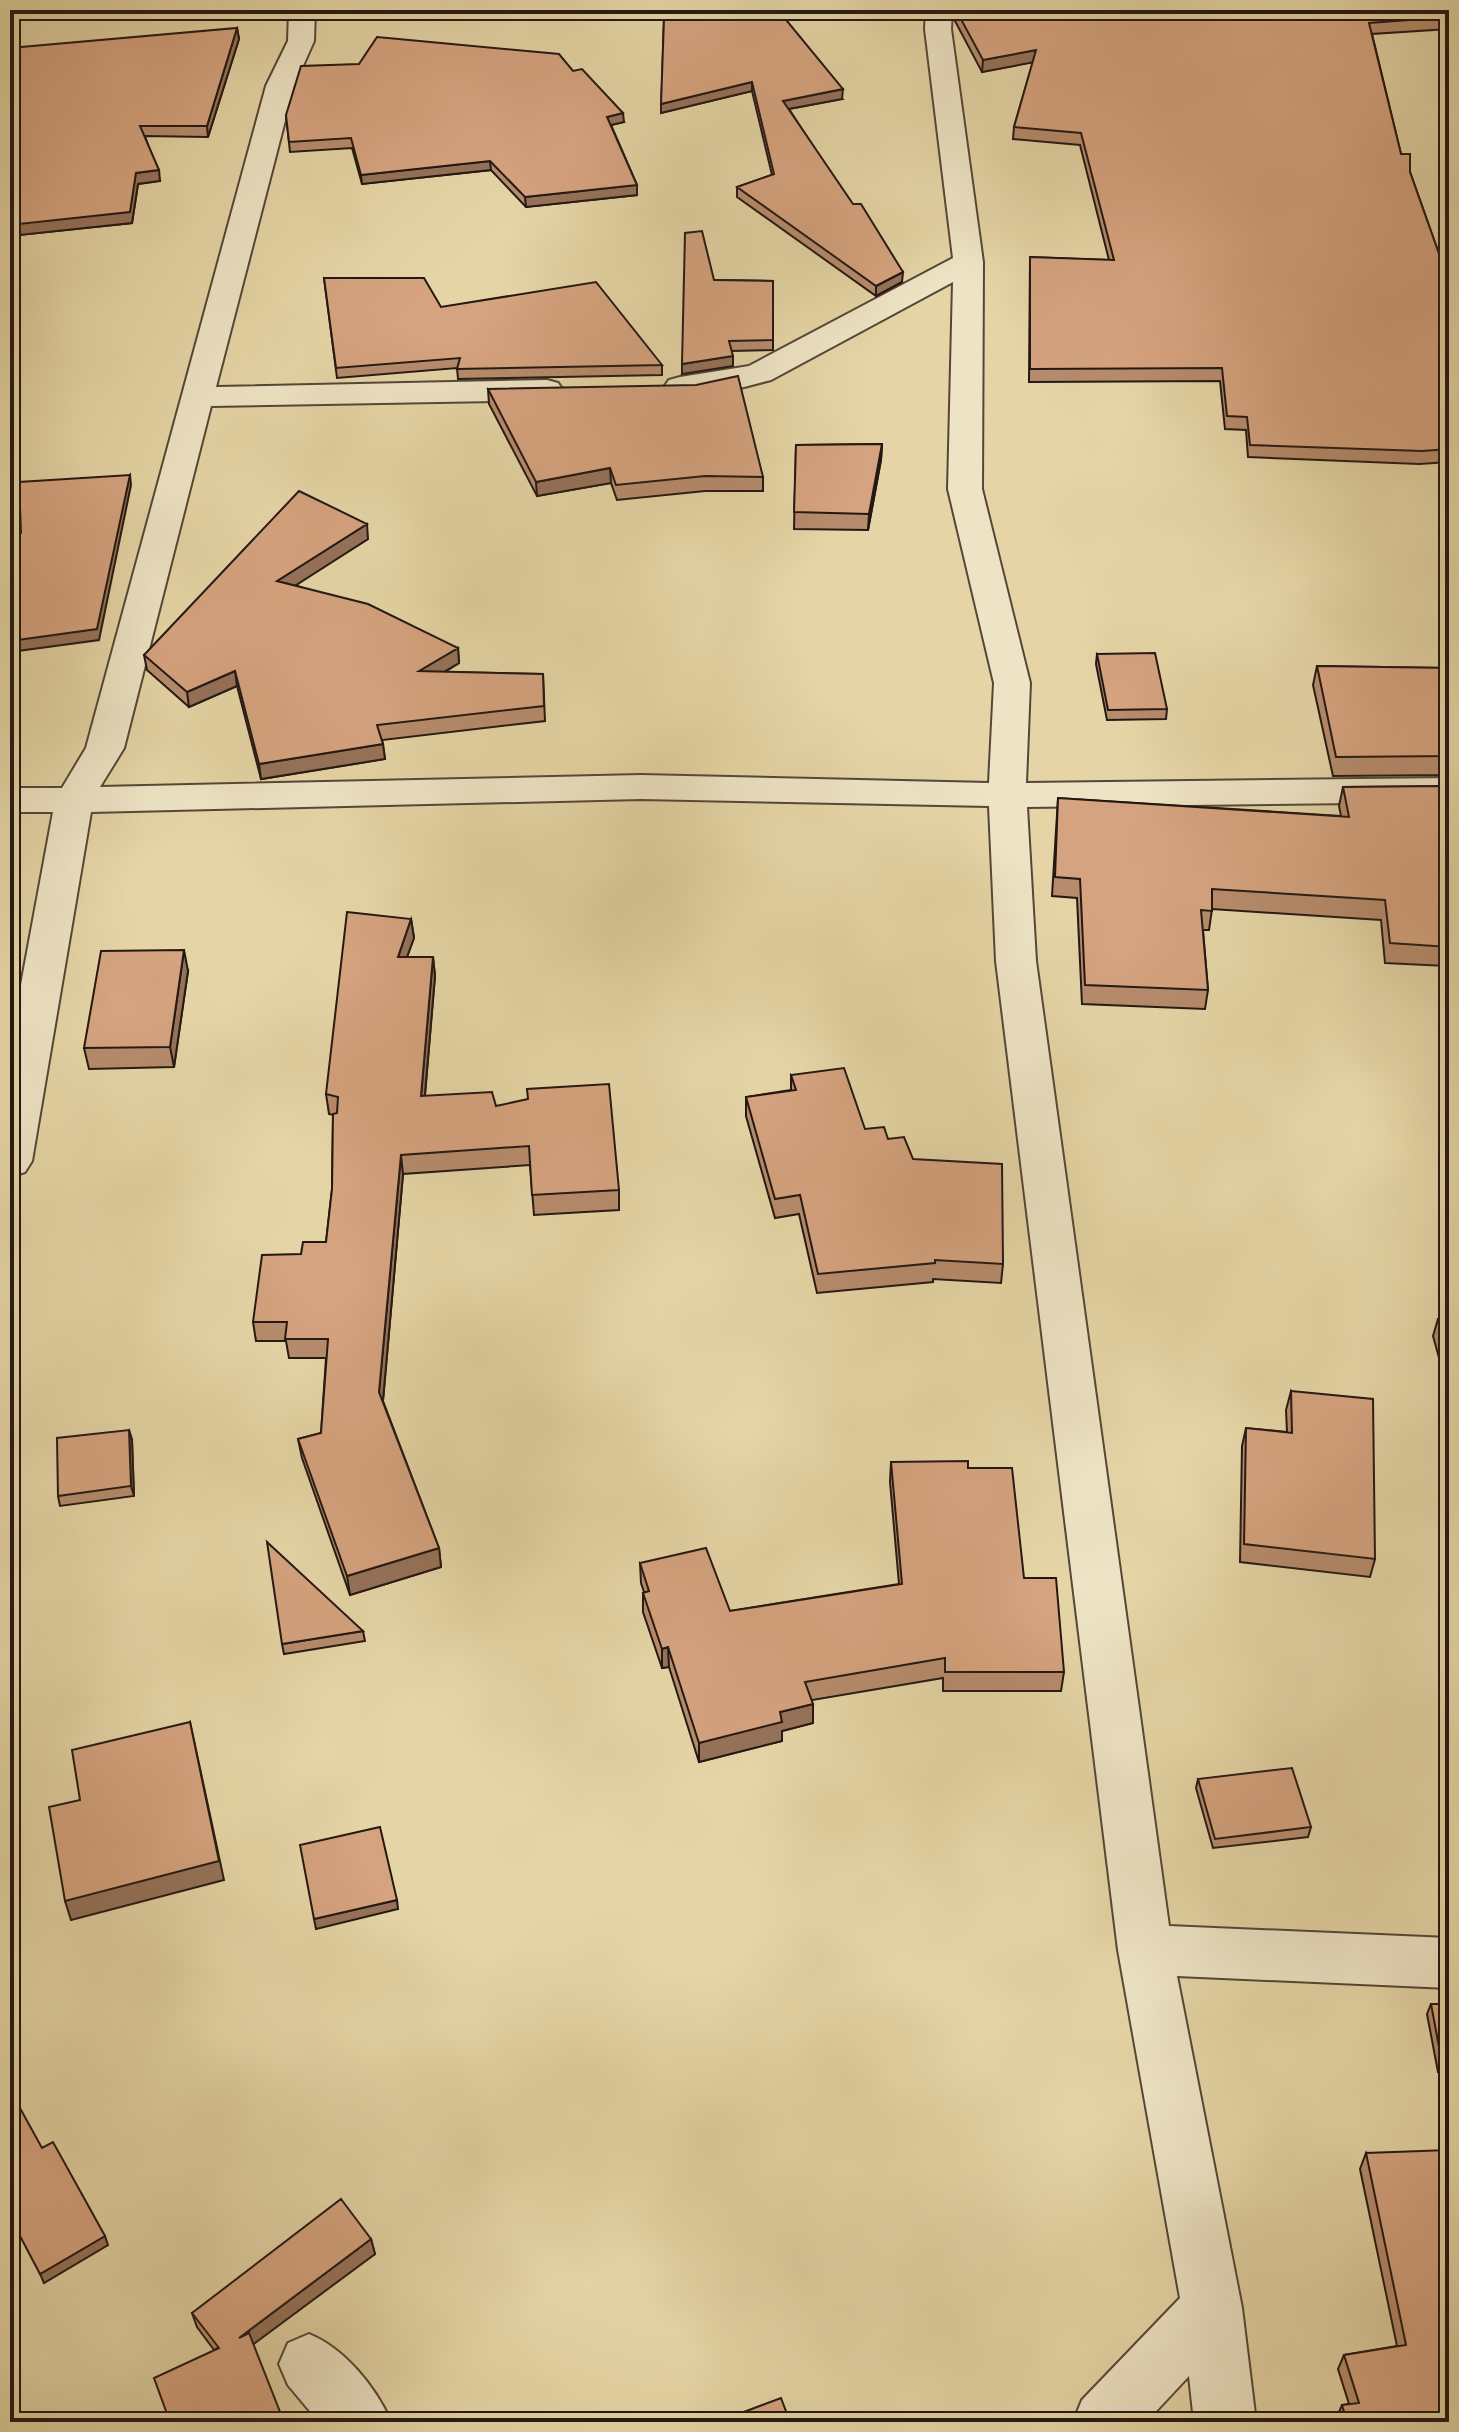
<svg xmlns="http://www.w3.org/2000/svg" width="1459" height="2432" viewBox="0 0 1459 2432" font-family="'Libre Caslon Text',serif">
  <rect width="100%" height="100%" fill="#e5d5a6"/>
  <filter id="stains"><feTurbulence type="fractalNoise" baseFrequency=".0025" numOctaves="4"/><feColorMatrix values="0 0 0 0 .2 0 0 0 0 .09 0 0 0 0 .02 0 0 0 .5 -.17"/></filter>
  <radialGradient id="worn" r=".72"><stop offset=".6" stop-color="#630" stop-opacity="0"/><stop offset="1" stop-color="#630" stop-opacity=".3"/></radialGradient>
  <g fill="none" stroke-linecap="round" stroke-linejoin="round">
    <defs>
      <path id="minor" d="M 289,10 L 315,10 L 314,41 L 294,86 L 216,387 L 547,380 L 558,383 L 563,390 L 558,397 L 547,400 L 211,406 L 124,748 L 100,787 L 641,775 L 989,783 L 994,683 L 948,489 L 953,282 L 771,380 L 725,392 L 680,397 L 669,394 L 664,387 L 669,380 L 680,377 L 749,366 L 953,258 L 925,29 L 926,10 L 952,10 L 951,29 L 983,262 L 982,489 L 1030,683 L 1026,783 L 1449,778 L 1449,802 L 1027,807 L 1036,961 L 1169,1926 L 1449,1938 L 1449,1988 L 1177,1976 L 1242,2308 L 1256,2422 L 1194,2422 L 1189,2376 L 1146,2422 L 1073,2422 L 1082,2400 L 1180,2298 L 1118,1950 L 996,961 L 989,806 L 641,799 L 91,812 L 32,1161 L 25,1172 L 10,1177 L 10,1044 L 53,812 L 10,812 L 10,788 L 62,788 L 86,748 L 266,86 L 288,41 Z
        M 309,2334 C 344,2348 376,2387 391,2422 L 319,2422 L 288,2385 L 279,2364 L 288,2343 Z"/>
    </defs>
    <use href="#minor" stroke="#544738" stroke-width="4"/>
    <use href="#minor" fill="#eee4c5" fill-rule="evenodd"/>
  </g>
  <path fill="#b78c6d" stroke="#241813" stroke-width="2" d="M 955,10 L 1449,10 L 1449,29 L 1372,34 L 1401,154 L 1410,172 L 1449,282 L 1449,462 L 1419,464 L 1248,457 L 1246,430 L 1225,429 L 1220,381 L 1029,382 L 1030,257 L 1109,260 L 1080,145 L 1013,139 L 1014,127 L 1033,62 L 982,72 L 955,21 Z
    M 664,18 L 842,99 L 789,109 L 902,282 L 876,296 L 737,197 L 737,187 L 772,175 L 752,91 L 661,113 Z
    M 237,28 L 239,39 L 208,137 L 145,136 L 160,181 L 138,184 L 132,223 L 10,236 Z
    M 573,71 L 624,122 L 611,125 L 637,185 L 637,195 L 526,207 L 491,170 L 362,184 L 352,148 L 290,152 L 286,115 Z
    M 324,278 L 662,365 L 662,375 L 458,379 L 457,368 L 337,378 Z
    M 714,280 L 773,281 L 773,350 L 731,351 L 733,366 L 682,374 Z
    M 488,389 L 763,477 L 763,491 L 705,491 L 617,500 L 611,483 L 537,496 L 489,404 Z
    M 882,444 L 881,460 L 868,530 L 794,529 L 796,445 Z
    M 368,539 L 295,585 L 458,648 L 459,663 L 445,672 L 543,674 L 545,721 L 382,740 L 385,759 L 261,779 L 237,686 L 189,707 L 147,670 L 144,655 Z
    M 1097,654 L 1167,709 L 1166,719 L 1107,720 L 1096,664 Z
    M 1317,666 L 1449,668 L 1449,775 L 1333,776 L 1313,685 Z
    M 1449,786 L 1449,908 L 1446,908 L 1449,935 L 1449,953 L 1446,966 L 1385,963 L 1381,920 L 1212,909 L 1209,930 L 1203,930 L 1208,990 L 1205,1009 L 1082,1004 L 1077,898 L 1052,896 L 1058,798 L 1341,816 L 1339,806 L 1343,787 Z
    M 411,919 L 414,938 L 407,957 L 433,957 L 435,976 L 425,1096 L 496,1106 L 619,1190 L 619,1210 L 534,1215 L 530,1165 L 403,1174 L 383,1401 L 439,1548 L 441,1567 L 350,1595 L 302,1458 L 298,1439 L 321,1433 L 326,1358 L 289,1358 L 286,1341 L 256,1341 L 253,1322 L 301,1254 L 326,1242 L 332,1189 L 333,1115 L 329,1114 L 326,1094 Z
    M 188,971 L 174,1067 L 89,1069 L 84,1048 Z
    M 791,1075 L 865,1129 L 888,1139 L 913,1159 L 1003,1264 L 1001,1283 L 933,1279 L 933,1282 L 817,1293 L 799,1214 L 775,1218 L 746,1116 L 746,1097 L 791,1090 Z
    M 1438,1319 L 1449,1319 L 1449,1394 L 1433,1336 Z
    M 1291,1391 L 1375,1559 L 1370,1577 L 1240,1562 L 1242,1446 L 1246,1428 L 1287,1432 L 1286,1410 Z
    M 1444,1408 L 1449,1408 L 1449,1474 L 1439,1425 Z
    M 129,1430 L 132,1440 L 134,1496 L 60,1506 L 58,1496 Z
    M 891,1462 L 968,1468 L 1024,1578 L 1064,1672 L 1061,1691 L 943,1691 L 943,1678 L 812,1700 L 813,1723 L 782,1731 L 782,1741 L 699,1762 L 669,1667 L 662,1668 L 643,1612 L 643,1593 L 644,1592 L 641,1583 L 640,1563 L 730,1611 L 899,1584 L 890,1482 Z
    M 363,1631 L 365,1641 L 284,1654 L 282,1644 Z
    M 1198,1779 L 1311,1827 L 1308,1837 L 1213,1848 L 1196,1788 Z
    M 1431,2004 L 1449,2004 L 1449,2072 L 1438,2072 L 1427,2014 Z
    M 1366,2153 L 1449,2422 L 1337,2422 L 1336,2419 L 1342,2405 L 1349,2404 L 1338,2369 L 1344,2355 L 1397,2346 L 1360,2169 Z
    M 371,2239 L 375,2254 L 214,2350 L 197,2327 L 192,2313 Z"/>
  <path fill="#957259" stroke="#241813" stroke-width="2" d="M 237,28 L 239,39 L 208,137 L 207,126 Z
    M 1036,50 L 1035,62 L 982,72 L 983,60 Z
    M 752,82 L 752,91 L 661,113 L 661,104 Z
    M 843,89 L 842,99 L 783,110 L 783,101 Z
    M 623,113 L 624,122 L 607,126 L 607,117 Z
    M 490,161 L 491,170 L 362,184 L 361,175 Z
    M 159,170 L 160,181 L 138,184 L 132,223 L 10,236 L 10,225 L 136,173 Z
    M 637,185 L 637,195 L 526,207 L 525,197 Z
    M 903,272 L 902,282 L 876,296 L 876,286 Z
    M 733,356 L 733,366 L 682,374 L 682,364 Z
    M 882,444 L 881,460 L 868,530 L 869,514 Z
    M 610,468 L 611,483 L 537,496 L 536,482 Z
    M 130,475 L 131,485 L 99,640 L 10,652 L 10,641 Z
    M 367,524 L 368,539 L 279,596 L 277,581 Z
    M 458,648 L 459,663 L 420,686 L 419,671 Z
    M 235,671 L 237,686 L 189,707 L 187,692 Z
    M 383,744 L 385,759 L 261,779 L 259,764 Z
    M 411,919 L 414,938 L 400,976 L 398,957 Z
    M 184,950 L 188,971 L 174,1067 L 170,1047 Z
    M 433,957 L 435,976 L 423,1116 L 421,1096 Z
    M 401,1155 L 403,1174 L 382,1411 L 379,1392 Z
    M 129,1430 L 132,1440 L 134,1496 L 131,1486 Z
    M 439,1548 L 441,1567 L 350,1595 L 347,1576 Z
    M 668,1647 L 669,1667 L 662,1668 L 662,1649 Z
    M 813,1704 L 813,1723 L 782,1731 L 782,1741 L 699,1762 L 699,1743 L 780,1712 Z
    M 190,1722 L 224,1880 L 71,1920 L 65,1901 Z
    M 397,1900 L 398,1909 L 316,1929 L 314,1919 Z
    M 105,2236 L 108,2245 L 44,2283 L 40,2274 Z
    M 371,2239 L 375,2254 L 243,2352 L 239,2338 Z"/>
  <path fill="#d5a37f" stroke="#241813" stroke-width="2" d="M 668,10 L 778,10 L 843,89 L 783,101 L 853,204 L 861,204 L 903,272 L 876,286 L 737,187 L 774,174 L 752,82 L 661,104 L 664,18 Z
    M 956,10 L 1449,10 L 1449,17 L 1369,23 L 1401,154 L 1410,154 L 1410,172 L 1449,282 L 1449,449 L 1422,451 L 1250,445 L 1247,417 L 1227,416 L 1222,368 L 1030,369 L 1030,257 L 1114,260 L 1081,133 L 1014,127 L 1036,50 L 983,60 Z
    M 237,28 L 207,126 L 140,126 L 159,170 L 136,173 L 130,212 L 10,225 L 10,48 Z
    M 377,37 L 559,54 L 573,71 L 582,69 L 623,113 L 607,117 L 637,185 L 525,197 L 490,161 L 361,175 L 351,138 L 289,142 L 286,115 L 301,66 L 359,64 Z
    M 702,231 L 714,280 L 773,281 L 773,340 L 729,341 L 733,356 L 682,364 L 685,233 Z
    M 324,278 L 424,278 L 441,307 L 596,282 L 662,365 L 457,369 L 460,358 L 336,368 Z
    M 738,376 L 763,477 L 705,476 L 616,485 L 610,468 L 536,482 L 488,389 L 696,385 Z
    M 882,444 L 869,514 L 794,512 L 796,445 Z
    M 130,475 L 97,629 L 10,641 L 10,535 L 21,533 L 19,482 Z
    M 299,491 L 367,524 L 277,581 L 368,604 L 458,648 L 419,671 L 543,674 L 544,706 L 377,725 L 383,744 L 259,764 L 235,671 L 187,692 L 144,655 Z
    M 1155,653 L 1167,709 L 1108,710 L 1097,654 Z
    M 1317,666 L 1449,668 L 1449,756 L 1336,757 Z
    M 1449,786 L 1449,888 L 1443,888 L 1449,935 L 1449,947 L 1390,943 L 1385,900 L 1212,889 L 1212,911 L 1201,910 L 1208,990 L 1085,985 L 1080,879 L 1055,877 L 1058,798 L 1349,817 L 1343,787 Z
    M 347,912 L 411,919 L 398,957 L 433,957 L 421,1096 L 492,1092 L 496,1106 L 528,1099 L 527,1089 L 609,1084 L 619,1190 L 532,1195 L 529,1146 L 401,1155 L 379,1392 L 439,1548 L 347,1576 L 298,1439 L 321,1433 L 328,1339 L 285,1339 L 287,1322 L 253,1322 L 262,1255 L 301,1254 L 303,1242 L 326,1242 L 332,1189 L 333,1114 L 337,1113 L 338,1097 L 326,1094 Z
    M 184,950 L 170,1047 L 84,1048 L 101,951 Z
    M 844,1068 L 865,1129 L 884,1127 L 888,1139 L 904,1137 L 913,1159 L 1002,1164 L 1003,1264 L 935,1260 L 935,1263 L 818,1274 L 800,1195 L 775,1199 L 746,1097 L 796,1090 L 791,1075 Z
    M 1438,1319 L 1449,1319 L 1449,1359 Z
    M 1291,1391 L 1373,1399 L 1375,1559 L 1244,1544 L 1246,1428 L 1292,1433 Z
    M 1444,1408 L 1449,1408 L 1449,1432 Z
    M 129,1430 L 131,1486 L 58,1496 L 57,1438 Z
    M 968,1461 L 968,1468 L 1012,1468 L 1024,1578 L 1056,1578 L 1064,1672 L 945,1672 L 945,1658 L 805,1682 L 813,1704 L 780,1712 L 782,1722 L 699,1743 L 668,1647 L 662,1649 L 643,1593 L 649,1591 L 640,1563 L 706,1548 L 730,1611 L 902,1584 L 891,1462 Z
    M 267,1542 L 363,1631 L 282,1644 Z
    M 190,1722 L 219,1861 L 65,1901 L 49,1807 L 80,1800 L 72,1750 Z
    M 1292,1768 L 1311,1827 L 1215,1839 L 1198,1779 Z
    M 380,1827 L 397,1900 L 314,1919 L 300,1845 Z
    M 1431,2004 L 1449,2004 L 1449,2063 L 1442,2063 Z
    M 10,2090 L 42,2148 L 53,2142 L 105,2236 L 40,2274 L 10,2217 Z
    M 1449,2150 L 1449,2422 L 1347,2422 L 1342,2405 L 1359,2403 L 1344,2355 L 1406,2345 L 1366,2153 Z
    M 341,2199 L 371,2239 L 239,2338 L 249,2333 L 284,2422 L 170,2422 L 154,2378 L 219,2348 L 192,2313 Z
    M 781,2398 L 790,2422 L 717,2422 Z"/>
  <rect width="1459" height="2432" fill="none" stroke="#e5d5a6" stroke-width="40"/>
  <rect x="12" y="12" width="1435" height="2408" fill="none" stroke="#241813" stroke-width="4"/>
  <rect x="20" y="20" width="1419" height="2392" fill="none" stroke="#241813" stroke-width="2"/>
  <rect width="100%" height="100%" filter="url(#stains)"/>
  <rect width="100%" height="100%" fill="url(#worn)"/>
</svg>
